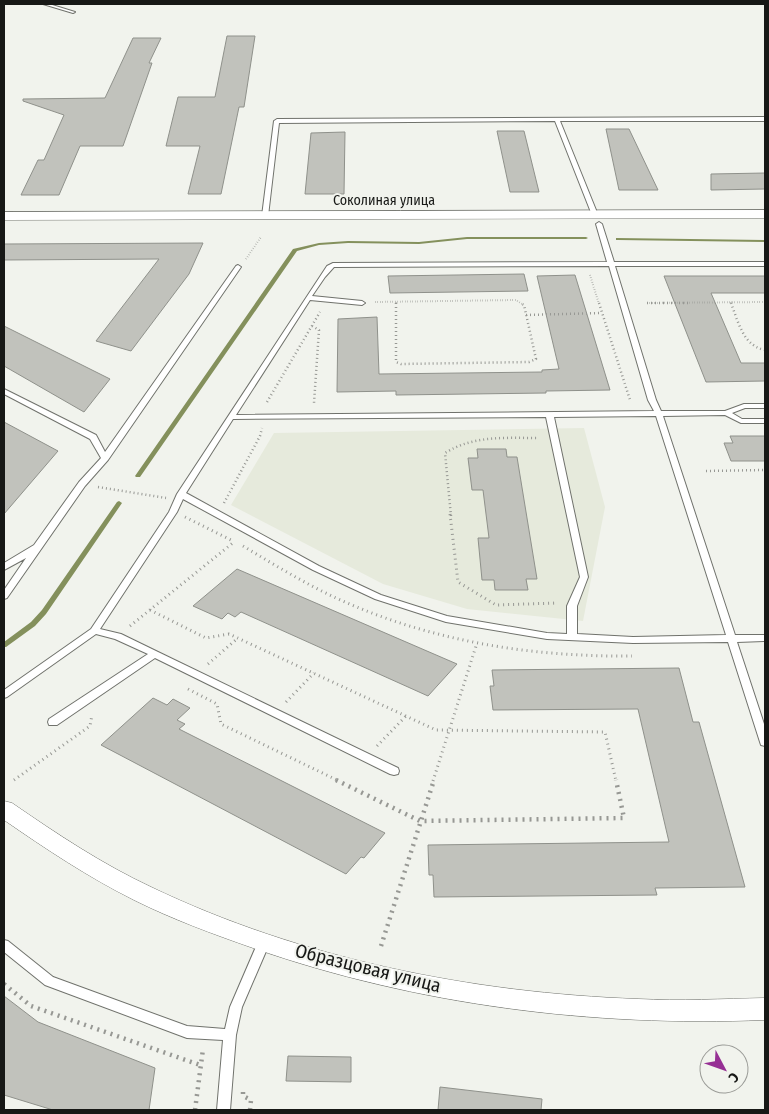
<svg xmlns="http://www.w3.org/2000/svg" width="769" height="1114" viewBox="0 0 769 1114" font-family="'Fira Sans Condensed',sans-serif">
  <rect width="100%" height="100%" fill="#f1f3ed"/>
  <path fill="#e6eadc" d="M 584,428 L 605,507 L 583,621 L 467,609 L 383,584 L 231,505 L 274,433 Z"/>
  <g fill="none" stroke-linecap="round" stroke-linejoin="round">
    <path fill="#84905c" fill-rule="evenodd" d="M 467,237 L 586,237 L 588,238 L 586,239 L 467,239 L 419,244 L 348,243 L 319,245 L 297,251 L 140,477 L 136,477 L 135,476 L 293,249 L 319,243 L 348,241 L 419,242 Z
      M 616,238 L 765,240 L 765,242 L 618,240 L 616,240 Z
      M 119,501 L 122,503 L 46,614 L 35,626 L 6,647 L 4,647 L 4,642 L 31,622 L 42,610 L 117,502 Z"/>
  </g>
  <path fill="#c1c2bc" stroke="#8f918b" d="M 227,36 L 255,36 L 244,107 L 239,107 L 221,194 L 188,194 L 200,146 L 166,146 L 178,97 L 215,97 Z
    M 133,38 L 161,38 L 149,63 L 152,63 L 123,146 L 80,146 L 59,195 L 21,195 L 38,160 L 44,160 L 64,115 L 23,101 L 23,99 L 105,98 Z
    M 606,129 L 629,129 L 658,190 L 619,190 Z
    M 497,131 L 524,131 L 539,192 L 510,192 Z
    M 345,132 L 344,194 L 305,194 L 311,133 Z
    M 765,173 L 765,189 L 711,190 L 711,174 Z
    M 203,243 L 189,274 L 131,351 L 96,341 L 159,259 L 4,260 L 4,244 Z
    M 524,274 L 528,291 L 390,293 L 388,276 Z
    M 575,275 L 610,390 L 546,391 L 546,393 L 396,395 L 396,391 L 337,392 L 338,319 L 377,317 L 379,374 L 542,372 L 542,370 L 559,369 L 537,276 Z
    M 664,276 L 765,276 L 765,293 L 711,293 L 741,363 L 765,363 L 765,381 L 706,382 Z
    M 4,326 L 110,379 L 84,412 L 4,366 Z
    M 4,422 L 58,451 L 4,514 Z
    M 730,436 L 765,436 L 765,461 L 731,461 L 724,443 L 733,443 Z
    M 477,449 L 506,449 L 507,457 L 517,457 L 537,579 L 526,579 L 528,590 L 495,590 L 494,580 L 482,580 L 478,538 L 489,538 L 483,490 L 472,490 L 468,458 L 478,458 Z
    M 237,569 L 457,664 L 428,696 L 241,612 L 235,617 L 228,613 L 222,619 L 193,606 Z
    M 679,668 L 693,722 L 699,722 L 745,887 L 655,888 L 657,895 L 434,897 L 433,875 L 429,875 L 428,845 L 669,842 L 638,709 L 493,710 L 490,686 L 494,686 L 492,670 Z
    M 153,698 L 167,705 L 173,699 L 190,708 L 177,720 L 185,724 L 179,729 L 385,833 L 364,858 L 361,857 L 346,874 L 101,745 Z
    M 4,996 L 38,1022 L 155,1068 L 149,1110 L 53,1110 L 4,1095 Z
    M 288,1056 L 351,1057 L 351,1082 L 286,1081 Z
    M 440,1087 L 542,1099 L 541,1110 L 438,1110 Z"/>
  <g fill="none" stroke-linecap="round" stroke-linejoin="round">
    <defs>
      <path id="lane" d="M 43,4 L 49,4 L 75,12 L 73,13 Z
        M 765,117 L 765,121 L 560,121 L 598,215 L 595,217 L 592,215 L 555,121 L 279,123 L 268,216 L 265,218 L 262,216 L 274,121 L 277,119 Z
        M 599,222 L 602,224 L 614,262 L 765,262 L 765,266 L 615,266 L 656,400 L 661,411 L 725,411 L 744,404 L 765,404 L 765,408 L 745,408 L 732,413 L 742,419 L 765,419 L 765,423 L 741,423 L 725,415 L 663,416 L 735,635 L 765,635 L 765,641 L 737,642 L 765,727 L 765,746 L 761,745 L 760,742 L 728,642 L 633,643 L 547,639 L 446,622 L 375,599 L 313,570 L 183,499 L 177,512 L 100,629 L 121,634 L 158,652 L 398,768 L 399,771 L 398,774 L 394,775 L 390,774 L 155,658 L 57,725 L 49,725 L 48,722 L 49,719 L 148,654 L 115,639 L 96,634 L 7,697 L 4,698 L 4,690 L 91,629 L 169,512 L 177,494 L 327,266 L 333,263 L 607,262 L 596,224 ZM 609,266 L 648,400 L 654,411 L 236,415 L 310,300 L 362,305 L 365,303 L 362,301 L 312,296 L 325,277 L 334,267 ZM 656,416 L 726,635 L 633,637 L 577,634 L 577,606 L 588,577 L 554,417 ZM 546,417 L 580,577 L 567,606 L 567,634 L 547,633 L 447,616 L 381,595 L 319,566 L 186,493 L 233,419 Z
        M 238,265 L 241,267 L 108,460 L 85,486 L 7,598 L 4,599 L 4,590 L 26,558 L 4,570 L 4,563 L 34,545 L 79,482 L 101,458 L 90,439 L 4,394 L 4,389 L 96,435 L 105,452 L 236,266 Z
        M 264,937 L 268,939 L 270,942 L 242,1007 L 236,1035 L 230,1110 L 217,1110 L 223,1040 L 187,1038 L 45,985 L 4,952 L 4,940 L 8,941 L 53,977 L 187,1026 L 225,1029 L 230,1007 L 258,942 L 260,939 Z"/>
      <path id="street" d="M 765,210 L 765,218 L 4,220 L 4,212 Z
        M 4,801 L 12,803 C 57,834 102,864 151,887 C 301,959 473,993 638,999 C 680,1001 723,999 765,998 L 765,1020 C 592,1027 417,1005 253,948 C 213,934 172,919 134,900 C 88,877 46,849 4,820 Z"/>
    </defs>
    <use href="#lane" stroke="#70726c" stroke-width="2"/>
    <use href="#street" stroke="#70726c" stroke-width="1"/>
    <path stroke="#979894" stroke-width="2" stroke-dasharray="0.5 2" stroke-linecap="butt" d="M 246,259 L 261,237
      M 590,275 L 599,304
      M 375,302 L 516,300 L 522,304
      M 396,302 L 396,304
      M 731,302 L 732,304
      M 647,303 L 765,302"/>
    <path stroke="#979894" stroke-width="2.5" stroke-dasharray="1 3" stroke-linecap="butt" d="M 396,303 L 396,362 L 401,364 L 529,362 L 536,359 L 524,305 L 520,303
      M 599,303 L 630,400
      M 647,303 L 691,303
      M 731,303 C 738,321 743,346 765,350
      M 526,315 L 602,313
      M 312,326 L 319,330 L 314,403
      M 267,402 L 320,312
      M 706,471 L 765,470
      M 98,487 L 166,498
      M 224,503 L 260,436 L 262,428
      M 451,516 L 445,453 C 474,435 506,438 539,438"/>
    <path stroke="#979894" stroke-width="3" stroke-dasharray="1 4" stroke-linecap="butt" d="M 450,514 L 458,582 L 496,605 L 557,603
      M 185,517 L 233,541
      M 243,546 C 273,564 304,583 336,598 C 430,641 529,657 632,656
      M 150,610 L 206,638 L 229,634 L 436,730 L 605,732 L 616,781
      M 130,626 L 234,542
      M 208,664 L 238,638
      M 188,689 L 217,704 L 221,724 L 339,781
      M 286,702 L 314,673
      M 377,746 L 406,716
      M 14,780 L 90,726 L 92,715
      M 433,781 L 477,643"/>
    <path stroke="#979894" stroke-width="4.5" stroke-dasharray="2 5" stroke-linecap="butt" d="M 336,780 L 420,821 L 624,818 L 616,780
      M 381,946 L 434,780
      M 4,984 L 31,1006 L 200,1065
      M 243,1092 L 243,1096 L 251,1100 L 250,1110
      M 195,1110 L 203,1049"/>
    <use href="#lane" fill="#fff" fill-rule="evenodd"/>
    <use href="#street" fill="#fff" fill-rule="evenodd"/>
  </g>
  <g text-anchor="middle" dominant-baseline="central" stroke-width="4" stroke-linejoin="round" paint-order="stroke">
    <g font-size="14" fill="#171816" stroke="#f1f3ed">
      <text x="384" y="200">Соколиная улица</text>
    </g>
    <g font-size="19" fill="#171816" stroke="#f1f3ed">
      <text transform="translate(368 968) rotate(14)">Образцовая улица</text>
    </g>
  </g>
  <rect width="769" height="1114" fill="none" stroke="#171816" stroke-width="10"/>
  <g transform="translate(724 1069) rotate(131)"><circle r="24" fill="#f1f3ed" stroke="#9a9b97"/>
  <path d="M0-4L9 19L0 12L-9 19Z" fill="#962f94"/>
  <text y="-8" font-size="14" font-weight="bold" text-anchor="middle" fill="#171816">С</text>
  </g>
</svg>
